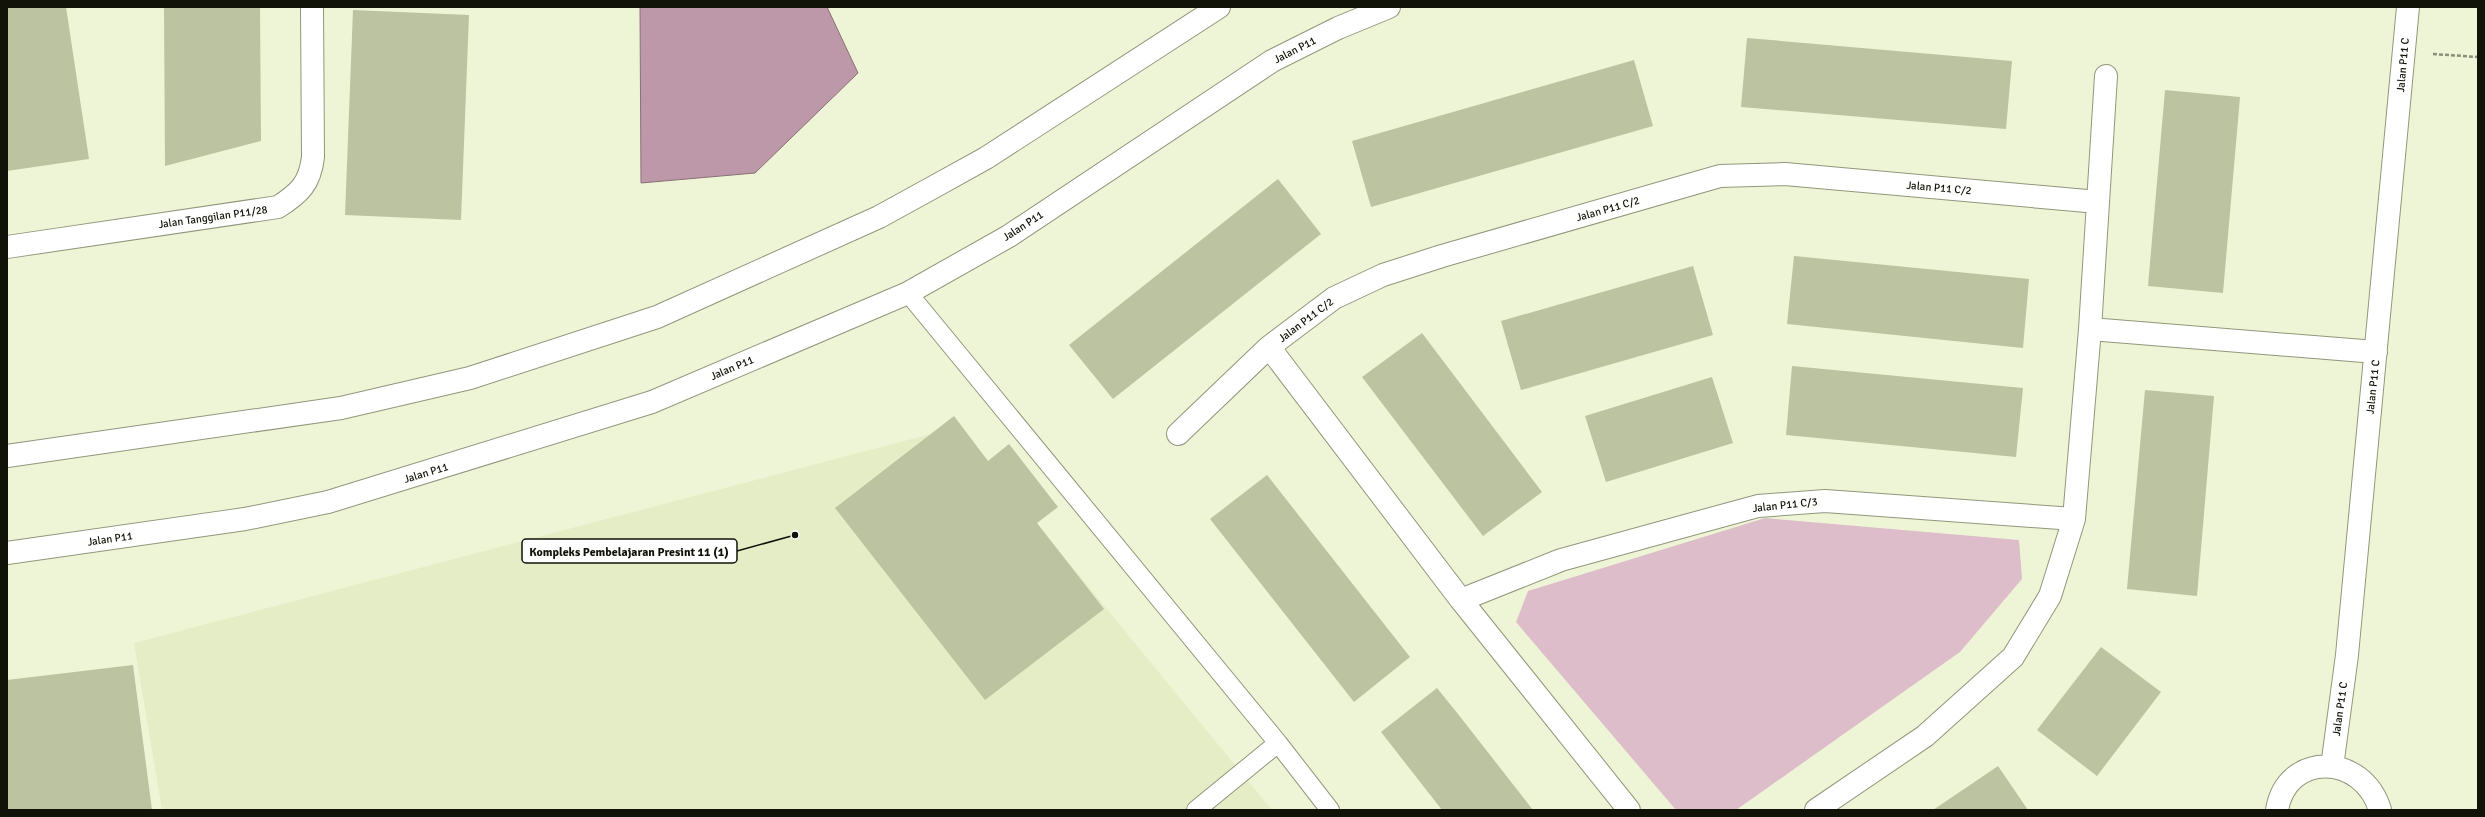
<svg xmlns="http://www.w3.org/2000/svg" width="2485" height="817" viewBox="0 0 2485 817" font-family="Signika,sans-serif">
  <rect width="100%" height="100%" fill="#eef5d6"/>
  <path fill="#e4edc6" d="M 957,427 L 1272,810 L 162,810 L 134,643 Z"/>
  <path fill="#debdcb" d="M 1765,518 L 2019,540 L 2022,579 L 1960,652 L 1736,810 L 1676,810 L 1516,622 L 1528,591 Z"/>
  <path fill="#bd98a8" stroke="#897078" d="M 640,7 L 827,7 L 858,73 L 755,173 L 641,183 Z"/>
  <path fill="#bbc3a0" d="M 7,7 L 66,7 L 89,159 L 7,171 Z
    M 164,7 L 260,7 L 261,141 L 165,166 Z
    M 353,10 L 469,15 L 461,220 L 345,215 Z
    M 1747,38 L 2012,61 L 2006,129 L 1741,107 Z
    M 1634,60 L 1653,126 L 1371,207 L 1352,141 Z
    M 2165,90 L 2240,97 L 2223,293 L 2148,286 Z
    M 1278,179 L 1321,234 L 1113,399 L 1069,345 Z
    M 1794,256 L 2029,279 L 2023,348 L 1787,324 Z
    M 1693,266 L 1713,335 L 1521,390 L 1501,321 Z
    M 1422,333 L 1542,492 L 1483,536 L 1362,377 Z
    M 1792,366 L 2023,388 L 2016,457 L 1786,435 Z
    M 1712,377 L 1733,443 L 1606,482 L 1585,416 Z
    M 2145,390 L 2214,396 L 2197,596 L 2127,589 Z
    M 954,416 L 988,461 L 1009,444 L 1058,507 L 1037,523 L 1104,609 L 985,700 L 835,508 Z
    M 1267,475 L 1410,657 L 1354,702 L 1210,519 Z
    M 2101,647 L 2161,692 L 2097,776 L 2037,730 Z
    M 133,665 L 152,810 L 7,810 L 7,680 Z
    M 1437,688 L 1458,714 L 1533,810 L 1442,810 L 1381,732 Z
    M 1998,766 L 2028,810 L 1933,810 L 1970,785 Z"/>
  <g fill="none" stroke-linecap="round" stroke-linejoin="round">
    <defs>
      <path id="lane" d="M 908,293 L 1278,743 L 1330,810
        M 1196,810 L 1278,743"/>
      <path id="street" d="M 7,247 L 278,207 C 300,193 310,183 313,157 L 312,7
        M 2090,329 L 2376,352
        M 1269,347 L 1461,600 L 1629,810
        M 1178,434 L 1269,347 L 1334,298 L 1383,275 L 1442,256 L 1720,176 L 1785,174 L 2098,202
        M 1461,600 L 1561,560 L 1758,506 L 1825,501 L 2074,519
        M 2332,767 L 2347,655 L 2408,7
        M 1816,810 L 1925,736 L 2013,657 L 2050,596 L 2074,519 L 2090,329 L 2106,76
        M 2277,810 C 2287,751 2363,753 2380,810"/>
      <path id="secondary" d="M 7,456 L 341,408 L 470,378 L 657,317 L 879,217 L 930,189 L 986,158 L 1219,7
        M 7,553 L 245,519 L 328,502 L 652,402 L 908,293 L 1009,236 L 1272,61 L 1338,28 L 1389,7"/>
    </defs>
    <use href="#lane" stroke="#90977b" stroke-width="20"/>
    <use href="#street" stroke="#90977b" stroke-width="24"/>
    <use href="#secondary" stroke="#90977b" stroke-width="24"/>
    <path stroke="#8a8f79" stroke-width="2.5" stroke-dasharray="4 2" stroke-linecap="butt" d="M 2433,54 L 2478,57"/>
    <use href="#lane" stroke="#fff" stroke-width="18"/>
    <use href="#street" stroke="#fff" stroke-width="22"/>
    <use href="#secondary" stroke="#fff" stroke-width="22"/>
  </g>
  <g text-anchor="middle" dominant-baseline="central" stroke-width="3.5" stroke-linejoin="round" paint-order="stroke">
    <g font-size="11" fill="#111308" stroke="#fff">
      <text transform="translate(1295 50) rotate(-27)">Jalan P11</text>
      <text transform="translate(2403 65) rotate(-85)">Jalan P11 C</text>
      <text transform="translate(1939 188) rotate(5)">Jalan P11 C/2</text>
      <text transform="translate(1608 209) rotate(-16)">Jalan P11 C/2</text>
      <text transform="translate(213 217) rotate(-8)">Jalan Tanggilan P11/28</text>
      <text transform="translate(1023 226) rotate(-33)">Jalan P11</text>
      <text transform="translate(1306 320) rotate(-37)">Jalan P11 C/2</text>
      <text transform="translate(732 368) rotate(-23)">Jalan P11</text>
      <text transform="translate(2373 387) rotate(-84)">Jalan P11 C</text>
      <text transform="translate(426 473) rotate(-17)">Jalan P11</text>
      <text transform="translate(1785 505) rotate(-6)">Jalan P11 C/3</text>
      <text transform="translate(110 539) rotate(-8)">Jalan P11</text>
      <text transform="translate(2340 709) rotate(-82)">Jalan P11 C</text>
    </g>
  </g>
  <path fill="none" stroke="#111308" stroke-width="1.5" d="M795 535L737 551"/>
  <circle fill="#111308" stroke="#fff" stroke-width="1.5" cx="795" cy="535" r="4"/>
  <rect fill="#fff" stroke="#111308" stroke-width="1.5" x="522" y="539" width="215" height="24" rx="4"/>
  <g font-size="12" text-anchor="middle" font-weight="bold" fill="#111308">
    <text x="629" y="556">Kompleks Pembelajaran Presint 11 (1)</text>
  </g>
  <rect width="2485" height="817" fill="none" stroke="#111308" stroke-width="16"/>
</svg>
